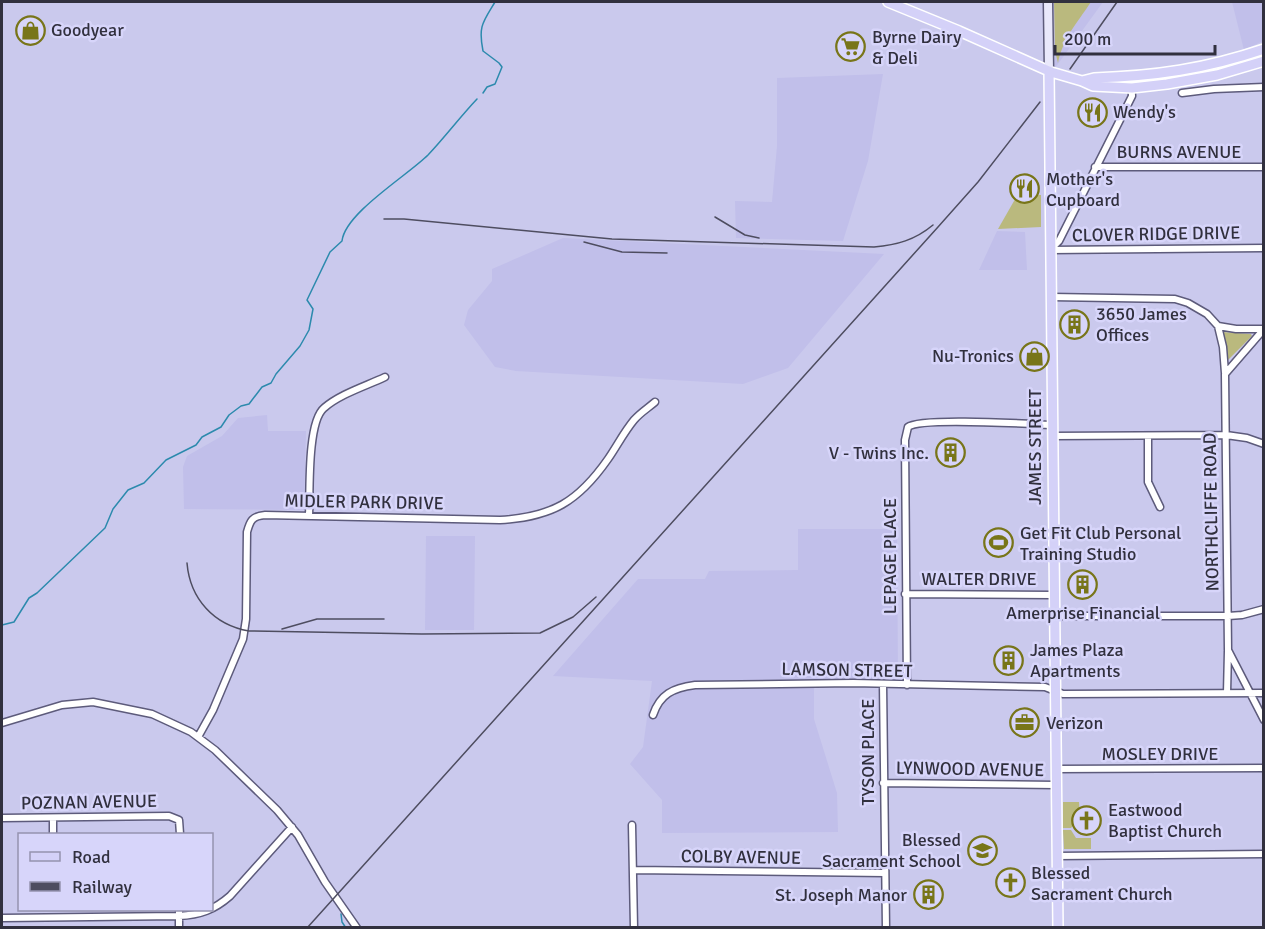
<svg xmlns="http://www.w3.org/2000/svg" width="1265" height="929" viewBox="0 0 1265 929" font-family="Signika,sans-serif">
  <rect width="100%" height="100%" fill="#cac9ed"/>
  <path fill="#c1bfea" d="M 1053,2 L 1103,2 L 1055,68 Z
    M 1232,2 L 1263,2 L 1263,41 L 1244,50 Z
    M 883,74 L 868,161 L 843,241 L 736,238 L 735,201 L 772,202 L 777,146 L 777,78 Z
    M 997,231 L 1025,232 L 1027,270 L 979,270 Z
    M 563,238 L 884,254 L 788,368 L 743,384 L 516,371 L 495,367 L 464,325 L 468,310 L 492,281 L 492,269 Z
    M 267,415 L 268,431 L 306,431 L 304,510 L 184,509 L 183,467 L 187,456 L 222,436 L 238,418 Z
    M 798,529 L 897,529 L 898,681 L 814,682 L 814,719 L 837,793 L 838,832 L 662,833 L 662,800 L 630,764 L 643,747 L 652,681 L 553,676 L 638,579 L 705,579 L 709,571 L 798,570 Z
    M 426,536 L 475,536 L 474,630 L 425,630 Z"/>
  <path fill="#bab97e" d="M 1054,2 L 1091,2 C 1077,23 1063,38 1058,63 L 1055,51 Z
    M 1018,194 L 1041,195 L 1041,227 L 998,229 Z
    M 1222,332 L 1251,334 L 1252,336 L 1228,360 L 1226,358 Z
    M 1063,802 L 1079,802 L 1080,818 L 1071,828 L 1063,828 Z
    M 1063,830 L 1071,830 L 1076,838 L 1091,838 L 1091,849 L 1064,849 Z"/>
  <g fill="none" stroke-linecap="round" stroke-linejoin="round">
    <path stroke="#2c8aad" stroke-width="1.5" d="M 483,93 L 487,87 L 495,84 L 502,67 L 499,63 L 483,51 C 478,26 483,22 495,2
      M 2,625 L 14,622 L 29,598 L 37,593 L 105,528 L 113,509 L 128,490 L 144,483 L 166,460 L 196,445 L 202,437 L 221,427 L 229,415 L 241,406 L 249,404 L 262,387 L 271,383 L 276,374 L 300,346 L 309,330 L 313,309 L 307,300 L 330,252 L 342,241 C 345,213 408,175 428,155 C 445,137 460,117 477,99
      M 341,914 L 342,922 L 346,928"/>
    <defs>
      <path id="street" d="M 1182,93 L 1214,89 L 1264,87
        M 1095,167 L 1264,167
        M 1050,250 L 1264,248
        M 1050,250 L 1059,241 L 1129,102 L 1132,96 L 1131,77
        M 1051,297 L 1175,299 L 1188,303 L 1207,314 L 1218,326 L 1236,329 L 1264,329
        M 1218,326 L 1223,347 L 1225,373
        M 1264,329 L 1225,374 L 1228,650 L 1264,720
        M 1052,436 L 1226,435 L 1247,438 L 1264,444
        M 1148,436 L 1148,482 L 1160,507
        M 309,516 C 310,493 307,422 324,408 C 340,394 366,386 385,377
        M 905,594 L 1053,595
        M 1054,616 L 1228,616 L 1242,615 L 1264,609
        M 883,684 L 886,928
        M 907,685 L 905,440 L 908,427 C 920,417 1029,424 1052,425
        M 1227,693 L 1228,651
        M 653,715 C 660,694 673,688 695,685 L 853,683 L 1045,687 L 1063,694 L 1264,693
        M 2,723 L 62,705 L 93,702 L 152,714 L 191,732 L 215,750 L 277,810 L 298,835 L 325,882 L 357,928
        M 198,737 L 213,710 L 243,639 L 246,619 L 247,532 C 250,521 252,516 265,515 L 500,520 C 552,517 578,502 608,459 C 617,446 624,432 634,420 C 640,413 648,408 655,402
        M 1056,769 L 1264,768
        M 883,783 L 1056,785
        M 2,818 L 169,816 L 179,820 L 180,834
        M 632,825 L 634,928
        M 53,834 L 53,818
        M 1057,856 L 1264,854
        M 633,870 L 885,873
        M 2,918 L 179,916 C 200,915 214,910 230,896 L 292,827
        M 179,928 L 179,910"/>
      <path id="secondary" d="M 1048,2 L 1049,71"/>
      <path id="primary" d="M 888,2 L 959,31 L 1051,72 L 1082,81 L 1093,86 L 1132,88 L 1167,84 L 1217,75 L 1264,61
        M 1049,71 L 1058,928
        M 1082,81 L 1094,78 C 1155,76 1205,69 1264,49"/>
    </defs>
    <use href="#street" stroke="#5d5b7b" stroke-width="9"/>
    <use href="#secondary" stroke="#5d5b7b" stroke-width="11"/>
    <use href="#primary" stroke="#fff" stroke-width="12"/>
    <use href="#street" stroke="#fff" stroke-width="6"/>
    <use href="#secondary" stroke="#e9e8fb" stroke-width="8"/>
    <use href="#primary" stroke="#d4d1f8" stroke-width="9"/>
    <path stroke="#4e4d60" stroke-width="1.5" d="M 1070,69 L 1117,2
      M 715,217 L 745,235 L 759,238
      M 384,219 L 404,219 L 612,239 L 874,247 C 897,245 915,240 933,225
      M 584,242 L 622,252 L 667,253
      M 187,563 C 190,599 214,625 249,631 L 422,634 L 540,633 L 573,617 L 596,597
      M 282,629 L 317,619 L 384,619
      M 307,928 L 938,227 L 978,182 L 1040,102"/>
  </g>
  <defs>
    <symbol id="shop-ring" viewBox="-11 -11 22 22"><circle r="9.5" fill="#d7d5fa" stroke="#787519" stroke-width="1.5"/><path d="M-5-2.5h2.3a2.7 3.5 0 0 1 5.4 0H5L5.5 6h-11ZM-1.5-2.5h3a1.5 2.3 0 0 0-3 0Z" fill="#787519"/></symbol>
    <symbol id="supermarket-ring" viewBox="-11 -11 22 22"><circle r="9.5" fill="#d7d5fa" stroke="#787519" stroke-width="1.5"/><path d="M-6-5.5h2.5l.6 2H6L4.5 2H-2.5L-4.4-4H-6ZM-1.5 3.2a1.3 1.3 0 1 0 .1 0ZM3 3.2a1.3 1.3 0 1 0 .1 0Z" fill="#787519"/></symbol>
    <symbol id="restaurant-ring" viewBox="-11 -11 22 22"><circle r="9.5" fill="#d7d5fa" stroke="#787519" stroke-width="1.5"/><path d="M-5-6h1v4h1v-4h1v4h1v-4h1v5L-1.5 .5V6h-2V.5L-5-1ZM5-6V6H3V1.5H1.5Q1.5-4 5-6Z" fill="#787519"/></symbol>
    <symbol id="building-ring" viewBox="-11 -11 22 22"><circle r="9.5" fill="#d7d5fa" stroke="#787519" stroke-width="1.5"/><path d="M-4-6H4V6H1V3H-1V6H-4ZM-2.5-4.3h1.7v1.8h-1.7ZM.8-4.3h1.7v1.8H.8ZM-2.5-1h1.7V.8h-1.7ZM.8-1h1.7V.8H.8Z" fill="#787519"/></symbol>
    <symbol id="stadium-ring" viewBox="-11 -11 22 22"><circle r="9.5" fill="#d7d5fa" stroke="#787519" stroke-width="1.5"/><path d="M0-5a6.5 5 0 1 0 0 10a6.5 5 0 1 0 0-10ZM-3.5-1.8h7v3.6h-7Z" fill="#787519"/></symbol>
    <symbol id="office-ring" viewBox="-11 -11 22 22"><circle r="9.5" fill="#d7d5fa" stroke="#787519" stroke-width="1.5"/><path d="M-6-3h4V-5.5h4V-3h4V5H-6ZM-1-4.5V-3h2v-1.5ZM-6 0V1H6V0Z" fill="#787519"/></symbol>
    <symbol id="church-ring" viewBox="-11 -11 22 22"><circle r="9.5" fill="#d7d5fa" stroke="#787519" stroke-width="1.5"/><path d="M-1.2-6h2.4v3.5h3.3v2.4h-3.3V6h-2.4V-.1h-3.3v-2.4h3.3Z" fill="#787519"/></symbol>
    <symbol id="school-ring" viewBox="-11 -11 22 22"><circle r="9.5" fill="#d7d5fa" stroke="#787519" stroke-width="1.5"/><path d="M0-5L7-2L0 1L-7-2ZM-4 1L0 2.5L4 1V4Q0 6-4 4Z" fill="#787519"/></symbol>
  </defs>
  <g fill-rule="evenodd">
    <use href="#shop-ring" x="14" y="14" width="33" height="33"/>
    <use href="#supermarket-ring" x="834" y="30" width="33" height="33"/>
    <use href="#restaurant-ring" x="1076" y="96" width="33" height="33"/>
    <use href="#restaurant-ring" x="1008" y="172" width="33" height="33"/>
    <use href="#building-ring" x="1058" y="308" width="33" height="33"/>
    <use href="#shop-ring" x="1018" y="340" width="33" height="33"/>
    <use href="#building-ring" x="934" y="436" width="33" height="33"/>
    <use href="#stadium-ring" x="982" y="526" width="33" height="33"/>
    <use href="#building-ring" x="1066" y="568" width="33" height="33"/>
    <use href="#building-ring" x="992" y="644" width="33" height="33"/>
    <use href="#office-ring" x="1008" y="706" width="33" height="33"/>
    <use href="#church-ring" x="1070" y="804" width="33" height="33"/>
    <use href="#school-ring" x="966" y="834" width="33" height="33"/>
    <use href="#church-ring" x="994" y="866" width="33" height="33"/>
    <use href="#building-ring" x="912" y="878" width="33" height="33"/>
  </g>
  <g text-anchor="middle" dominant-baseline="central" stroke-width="5" stroke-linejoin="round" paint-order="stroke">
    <g font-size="18" fill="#31303e" stroke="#d7d5fa" text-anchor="start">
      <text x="51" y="30">Goodyear</text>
      <text x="872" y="37">Byrne Dairy<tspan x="872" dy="21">&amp; Deli</tspan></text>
      <text x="1113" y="112">Wendy's</text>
      <text x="1046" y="179">Mother's<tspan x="1046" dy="21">Cupboard</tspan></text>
      <text x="1096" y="314">3650 James<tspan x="1096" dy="21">Offices</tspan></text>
      <text x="1014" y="356" text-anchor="end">Nu-Tronics</text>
      <text x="929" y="453" text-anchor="end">V - Twins Inc.</text>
      <text x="1020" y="533">Get Fit Club Personal<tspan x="1020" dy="21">Training Studio</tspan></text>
      <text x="1083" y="613" text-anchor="middle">Amerprise Financial</text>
      <text x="1030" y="650">James Plaza<tspan x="1030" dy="21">Apartments</tspan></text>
      <text x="1046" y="723">Verizon</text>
      <text x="1108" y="810">Eastwood<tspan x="1108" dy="21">Baptist Church</tspan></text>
      <text x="961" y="840" text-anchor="end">Blessed<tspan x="961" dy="21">Sacrament School</tspan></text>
      <text x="1031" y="873">Blessed<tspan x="1031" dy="21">Sacrament Church</tspan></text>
      <text x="907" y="895" text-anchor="end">St. Joseph Manor</text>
    </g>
    <g font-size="18" fill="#31303e" stroke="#d7d5fa">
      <text x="1179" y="152">BURNS AVENUE</text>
      <text transform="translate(1156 234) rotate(-1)">CLOVER RIDGE DRIVE</text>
      <text transform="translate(1035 447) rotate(-90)">JAMES STREET</text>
      <text transform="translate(364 502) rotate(1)">MIDLER PARK DRIVE</text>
      <text transform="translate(1211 512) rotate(-91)">NORTHCLIFFE ROAD</text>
      <text transform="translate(890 556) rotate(-90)">LEPAGE PLACE</text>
      <text x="979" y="579">WALTER DRIVE</text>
      <text transform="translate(847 670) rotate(1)">LAMSON STREET</text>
      <text transform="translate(868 752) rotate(-90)">TYSON PLACE</text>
      <text x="1160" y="754">MOSLEY DRIVE</text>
      <text transform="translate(970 769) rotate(1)">LYNWOOD AVENUE</text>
      <text transform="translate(89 802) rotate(-1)">POZNAN AVENUE</text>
      <text transform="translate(741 857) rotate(1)">COLBY AVENUE</text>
    </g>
  </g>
  <rect width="1265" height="929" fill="none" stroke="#31303e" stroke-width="6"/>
  <rect x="18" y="833" width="195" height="78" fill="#d7d5fa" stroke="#9593af" stroke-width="1.5"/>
  <rect x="30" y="852" width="30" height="9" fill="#d4d1f8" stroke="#9593af" stroke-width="1.5"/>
  <text x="72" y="863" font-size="18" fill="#31303e">Road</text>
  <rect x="30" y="882" width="30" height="9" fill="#4e4d60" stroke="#9593af" stroke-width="1.5"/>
  <text x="72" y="893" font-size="18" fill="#31303e">Railway</text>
  <path d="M1055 45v9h160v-9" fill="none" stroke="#31303e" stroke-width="3"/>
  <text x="1064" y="45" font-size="18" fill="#31303e" stroke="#d7d5fa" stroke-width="4.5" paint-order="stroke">200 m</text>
</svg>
